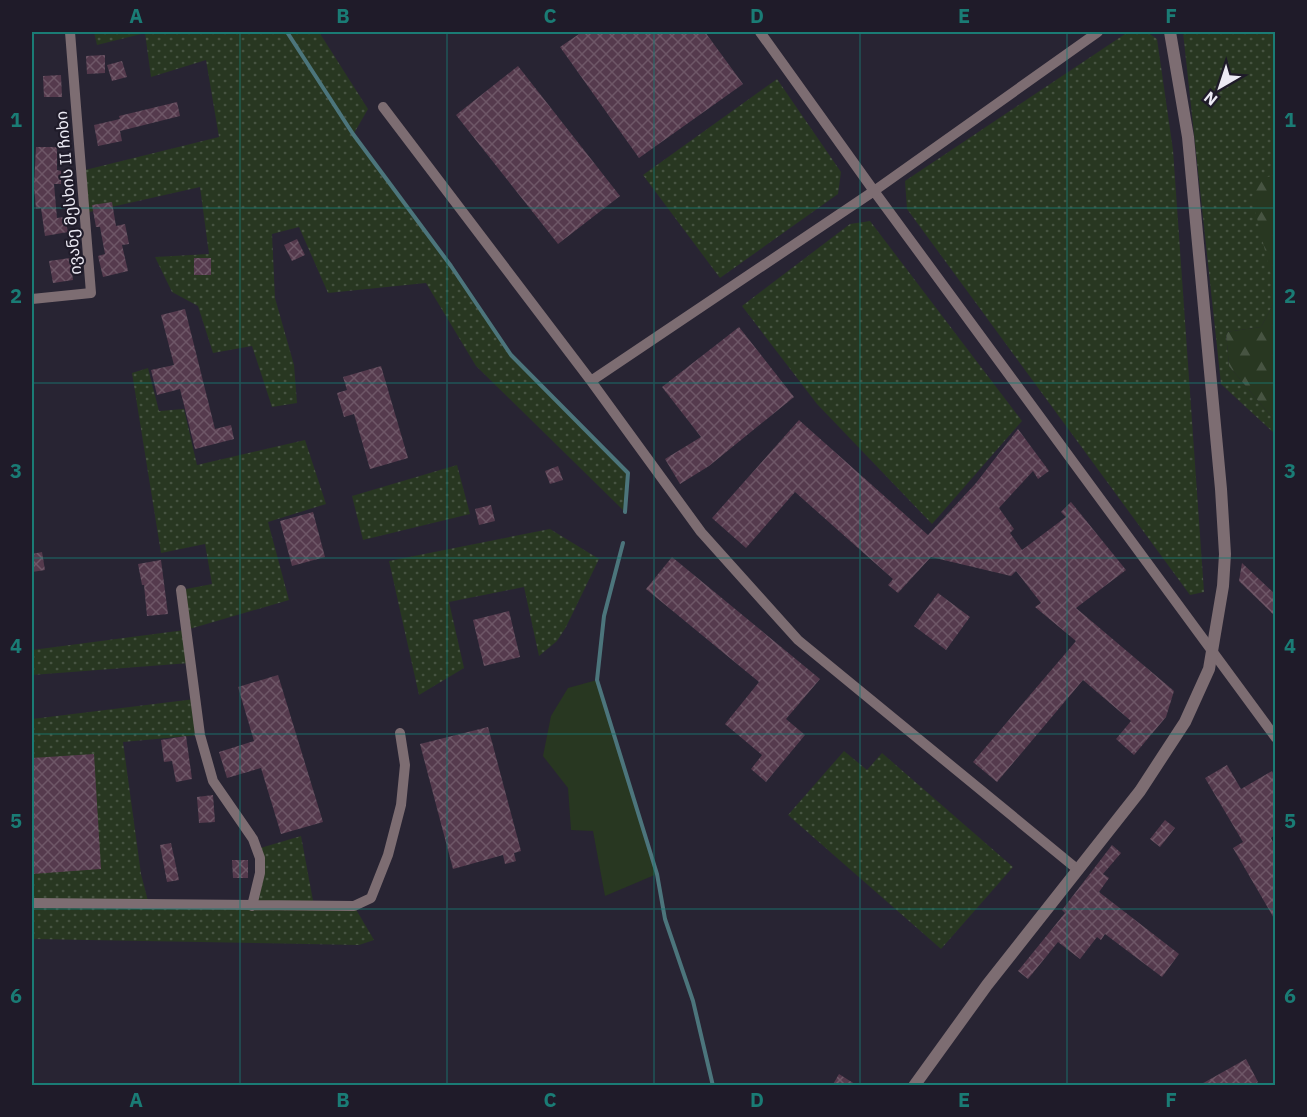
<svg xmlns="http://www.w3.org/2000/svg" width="1307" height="1117" viewBox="0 0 1307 1117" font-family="'IBM Plex Sans','Noto Sans Georgian',sans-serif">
  <defs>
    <pattern id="grass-dots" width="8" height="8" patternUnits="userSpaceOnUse" patternTransform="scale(1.5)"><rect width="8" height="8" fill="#283721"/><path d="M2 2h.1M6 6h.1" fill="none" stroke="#475442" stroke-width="1.8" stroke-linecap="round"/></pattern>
    <pattern id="forest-firs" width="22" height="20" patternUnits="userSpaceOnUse" patternTransform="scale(1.5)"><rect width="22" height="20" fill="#283721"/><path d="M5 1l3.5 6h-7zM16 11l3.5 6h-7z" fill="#475442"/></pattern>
    <pattern id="building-cross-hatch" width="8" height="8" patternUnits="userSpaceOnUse" patternTransform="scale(1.5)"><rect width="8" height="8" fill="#553a4d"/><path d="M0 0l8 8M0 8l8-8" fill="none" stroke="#6e5767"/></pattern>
  </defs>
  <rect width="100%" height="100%" fill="#282433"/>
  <path fill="url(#grass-dots)" d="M 94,32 L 319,32 L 368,109 L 353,135 L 451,266 L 511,355 L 628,473 L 625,512 L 476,366 L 426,283 L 328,293 L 299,227 L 272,234 L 275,298 L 294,365 L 297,403 L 272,407 L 252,346 L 213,353 L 198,306 L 172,292 L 155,257 L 209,254 L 200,187 L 85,213 L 81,171 L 219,137 L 206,60 L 151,77 L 145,33 L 97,45 Z
    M 1128,32 L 1147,32 L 1157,39 L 1173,150 L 1204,592 L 1190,595 L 907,209 L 905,181 Z
    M 1183,32 L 1275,32 L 1275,177 L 1273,175 L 1275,301 L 1261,327 L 1226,332 L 1229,366 L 1275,421 L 1275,434 L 1221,384 Z
    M 777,79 L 841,172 L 838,194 L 720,278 L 643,175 Z
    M 870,221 L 1022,421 L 932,524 L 817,404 L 742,306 L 850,224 Z
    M 148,368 L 159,411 L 184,409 L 197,465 L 305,440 L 326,504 L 268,522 L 289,600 L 186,630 L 190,663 L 32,675 L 32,650 L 185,630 L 181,590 L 212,584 L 205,544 L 161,553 L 132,373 Z
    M 457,465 L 470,514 L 363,540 L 352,496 Z
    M 550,529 L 599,559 L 566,627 L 557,641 L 539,656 L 524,587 L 449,602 L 464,668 L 419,695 L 389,561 Z
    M 195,699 L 200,735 L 123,742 L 141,874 L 149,905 L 251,906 L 260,873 L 257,849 L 301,836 L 314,906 L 354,906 L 374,940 L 359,945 L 32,939 L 32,719 Z
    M 844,751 L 867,770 L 882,753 L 1013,867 L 941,949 L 788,815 Z"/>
  <path fill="url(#forest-firs)" d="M 1273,175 L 1276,177 L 1275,291 L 1252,198 L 1257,181 Z
    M 1275,301 L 1276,421 L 1275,421 L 1229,366 L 1226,332 L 1261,327 Z"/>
  <path fill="#283721" d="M 597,680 L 657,874 L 605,896 L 593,831 L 571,830 L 568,788 L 543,756 L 551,716 L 568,688 Z"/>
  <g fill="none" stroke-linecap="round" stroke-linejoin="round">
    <path stroke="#4c757c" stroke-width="4" d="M 287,32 L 353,134 L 451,266 L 511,355 L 628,473 L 625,512
      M 623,543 L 604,616 L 597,680 L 657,874 L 665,919 L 693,1001 L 713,1086"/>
  </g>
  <path fill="url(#building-cross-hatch)" d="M 582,32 L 705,32 L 743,84 L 639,158 L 560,47 Z
    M 105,55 L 105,73 L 87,74 L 86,56 Z
    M 122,61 L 127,77 L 112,81 L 107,65 Z
    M 518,66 L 620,196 L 558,244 L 456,115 Z
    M 61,75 L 62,97 L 44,97 L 43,76 Z
    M 177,102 L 180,116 L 120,131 L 122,141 L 98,146 L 94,125 L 120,119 L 119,116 Z
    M 36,147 L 57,147 L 57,170 L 61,171 L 61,184 L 54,184 L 57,218 L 65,217 L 68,232 L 45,236 L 41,208 L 36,209 L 34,186 Z
    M 112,202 L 116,226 L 125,224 L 129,244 L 122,245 L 128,271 L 103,277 L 98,256 L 105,254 L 100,227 L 96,227 L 92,205 Z
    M 297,239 L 305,255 L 292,261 L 284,245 Z
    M 70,258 L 73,280 L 53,283 L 49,261 Z
    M 194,258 L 211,258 L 211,275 L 194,275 Z
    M 185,309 L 215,429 L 231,425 L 234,439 L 195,449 L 180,389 L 157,395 L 151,370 L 174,365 L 161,315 Z
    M 739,327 L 794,397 L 709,466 L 680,484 L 665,459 L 701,437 L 662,387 Z
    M 381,366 L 408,458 L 370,469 L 354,414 L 344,417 L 337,393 L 347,390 L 343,377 Z
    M 799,420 L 928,535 L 976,483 L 1018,429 L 1049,471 L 1038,479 L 1033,471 L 999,508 L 1014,529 L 1010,533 L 1022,550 L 1066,517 L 1061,512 L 1071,502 L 1126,570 L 1076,608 L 1174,691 L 1166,717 L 1134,755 L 1116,739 L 1131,721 L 1083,680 L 997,782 L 973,762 L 1076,641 L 1035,607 L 1041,603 L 1016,571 L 1011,576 L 931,557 L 898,593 L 888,585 L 893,579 L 795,492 L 746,548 L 712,518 Z
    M 558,466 L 563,480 L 550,484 L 545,471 Z
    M 491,505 L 495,521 L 479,525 L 475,509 Z
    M 313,512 L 325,557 L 292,566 L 280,521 Z
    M 42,552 L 45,570 L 32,572 L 32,554 Z
    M 672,557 L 820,679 L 786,719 L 805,735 L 766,782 L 751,769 L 762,755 L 725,724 L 759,682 L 646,589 Z
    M 161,560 L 168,614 L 147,616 L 144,585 L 142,585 L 138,564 Z
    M 1242,563 L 1275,594 L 1275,616 L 1239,581 Z
    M 938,593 L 970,617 L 946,650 L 914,626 Z
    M 509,611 L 520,657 L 484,666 L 473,620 Z
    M 278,675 L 323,822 L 281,834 L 261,768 L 227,778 L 219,752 L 254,741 L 238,687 Z
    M 488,727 L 521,851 L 514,853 L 516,861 L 505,864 L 503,855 L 453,869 L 420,744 Z
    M 186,736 L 192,779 L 176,782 L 172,761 L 164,762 L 161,740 Z
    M 94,754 L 101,869 L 32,874 L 32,758 Z
    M 1227,765 L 1241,789 L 1272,771 L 1275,777 L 1275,835 L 1271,838 L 1275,846 L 1275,920 L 1233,848 L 1243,842 L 1205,778 Z
    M 213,795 L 215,822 L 199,823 L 197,797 Z
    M 1165,820 L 1175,828 L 1160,847 L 1150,839 Z
    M 171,843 L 179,880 L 167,882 L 160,845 Z
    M 1112,845 L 1121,853 L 1103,874 L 1109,878 L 1099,892 L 1179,954 L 1162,977 L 1105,934 L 1101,940 L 1097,937 L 1080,959 L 1058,942 L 1028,979 L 1018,971 L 1065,913 L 1062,910 Z
    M 232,860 L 248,860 L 248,878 L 233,878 Z
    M 1246,1059 L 1258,1082 L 1253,1086 L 1198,1086 Z
    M 839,1074 L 858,1086 L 832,1086 Z"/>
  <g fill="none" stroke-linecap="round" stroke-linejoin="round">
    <path stroke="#7d6d72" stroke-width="10" d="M 760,32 L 874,191 L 1276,738
      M 383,107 L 591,381 L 701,532 L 798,640 L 1077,869
      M 32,299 L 91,293 L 70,32
      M 591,381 L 874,191 L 1098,32
      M 181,590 L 200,735 L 213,781 L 253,839 L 260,858 L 260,873 L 252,906
      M 32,903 L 354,906 L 371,898 L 388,855 L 401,805 L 405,765 L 400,733"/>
    <path stroke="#7d6d72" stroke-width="12" d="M 914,1086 L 987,985 L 1140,791 L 1185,722 L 1209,669 L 1223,586 L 1225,554 L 1221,489 L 1188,137 L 1170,32"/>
  </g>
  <path fill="none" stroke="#1a7c75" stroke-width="1.5" stroke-opacity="0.55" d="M 240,32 L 240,1086M 447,32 L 447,1086M 654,32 L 654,1086M 860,32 L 860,1086M 1067,32 L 1067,1086M 32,208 L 1276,208M 32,383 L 1276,383M 32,558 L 1276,558M 32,734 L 1276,734M 32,909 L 1276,909"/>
  <g text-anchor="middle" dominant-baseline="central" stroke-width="4.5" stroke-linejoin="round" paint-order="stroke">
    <g font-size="16" fill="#eceaf4" stroke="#1f1b29">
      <text transform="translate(68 193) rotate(-95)">ივანე მესხის II ჩიხი</text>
    </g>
  </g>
  <rect width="1307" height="1117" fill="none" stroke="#1f1b29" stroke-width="66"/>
  <g transform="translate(1220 87) rotate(219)" stroke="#1f1b29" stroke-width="4.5" paint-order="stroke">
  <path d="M0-4.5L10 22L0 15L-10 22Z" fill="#eceaf4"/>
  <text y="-9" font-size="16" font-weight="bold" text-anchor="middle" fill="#eceaf4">N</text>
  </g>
  <rect x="33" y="33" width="1241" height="1051" fill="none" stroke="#1a7c75" stroke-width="2"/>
  <g font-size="20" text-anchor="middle" font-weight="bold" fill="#1a7c75">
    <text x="136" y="23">A</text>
    <text x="343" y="23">B</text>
    <text x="550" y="23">C</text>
    <text x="757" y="23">D</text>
    <text x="964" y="23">E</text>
    <text x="1171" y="23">F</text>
    <text x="16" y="127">1</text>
    <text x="1290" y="127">1</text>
    <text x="16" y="303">2</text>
    <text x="1290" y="303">2</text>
    <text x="16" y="478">3</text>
    <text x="1290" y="478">3</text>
    <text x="16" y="653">4</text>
    <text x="1290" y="653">4</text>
    <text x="16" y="828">5</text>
    <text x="1290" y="828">5</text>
    <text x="16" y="1003">6</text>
    <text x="1290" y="1003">6</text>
    <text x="136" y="1107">A</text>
    <text x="343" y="1107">B</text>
    <text x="550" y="1107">C</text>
    <text x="757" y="1107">D</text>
    <text x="964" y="1107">E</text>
    <text x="1171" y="1107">F</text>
  </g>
</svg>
